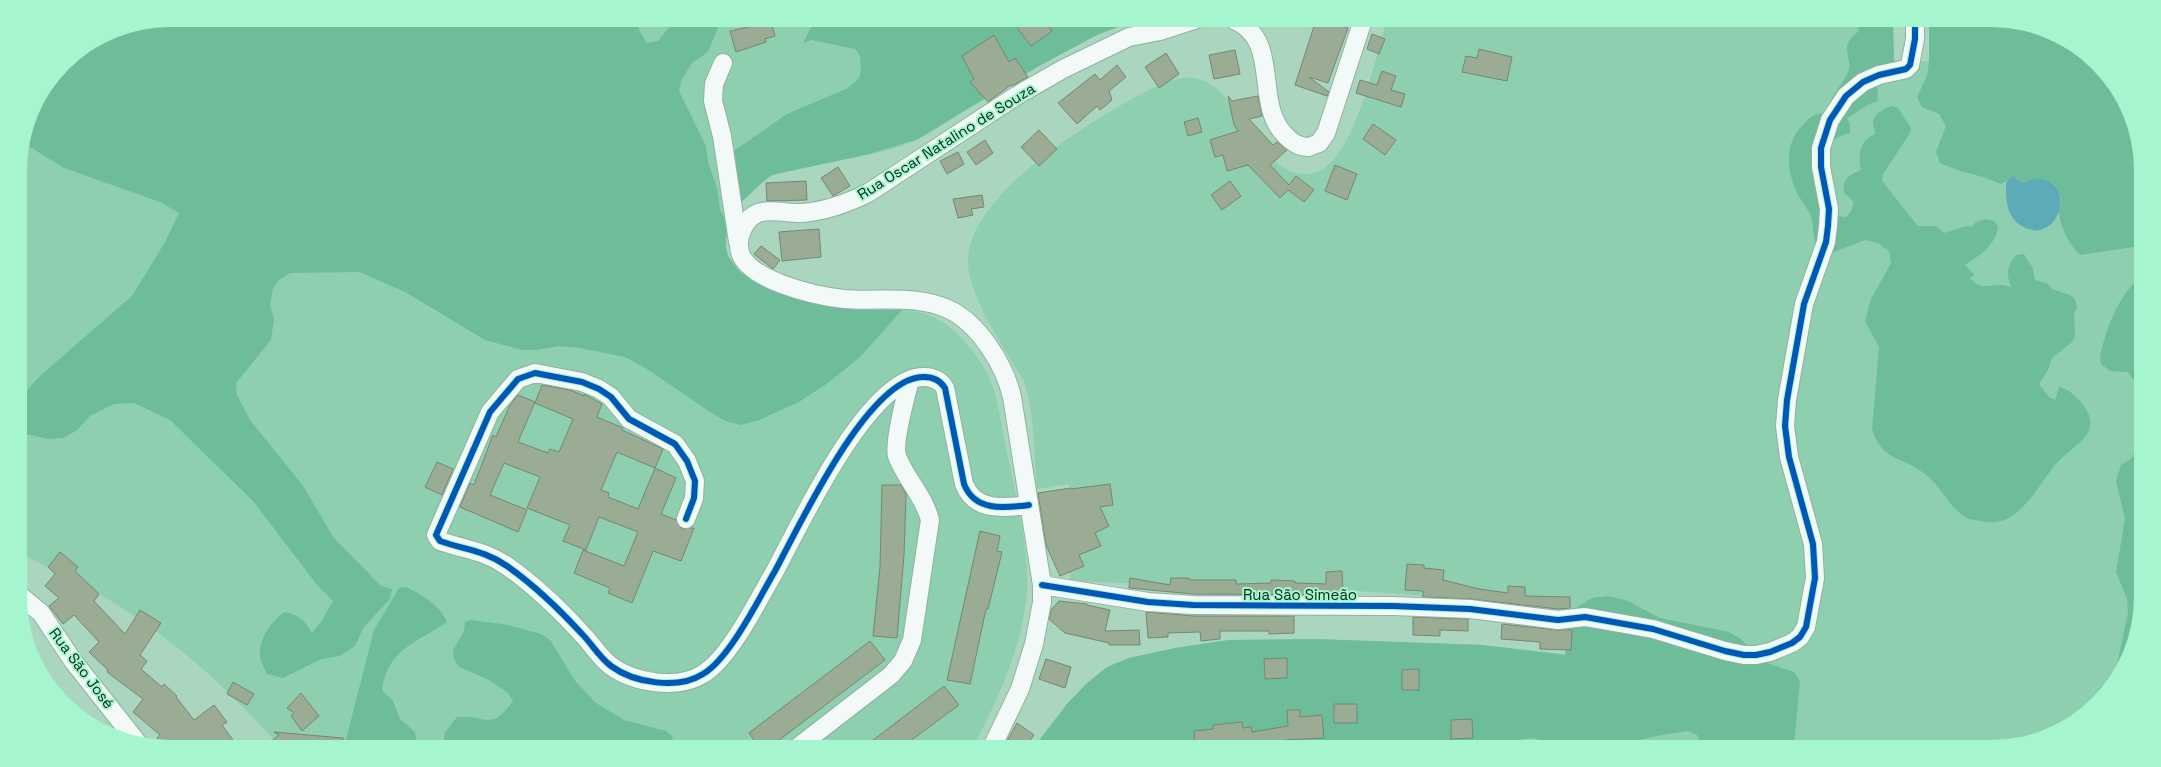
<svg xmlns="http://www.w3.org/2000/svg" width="2161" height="767" viewBox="0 0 2161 767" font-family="'Space Grotesk',sans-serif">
  <rect width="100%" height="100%" fill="#aad6c0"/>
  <path fill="#8ecfb0" d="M 170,20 L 1137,20 C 1079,38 1024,74 972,105 C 954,116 936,131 917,140 C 882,155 843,159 807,167 C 791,170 775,172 762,182 C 735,203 709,235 736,267 C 754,291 828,308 858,310 C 881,311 907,306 929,315 C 955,326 974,349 987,373 C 998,394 1000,420 1005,442 C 1014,489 1032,555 1026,602 C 1019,654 997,701 973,747 L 280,747 C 231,691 175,640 111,601 C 82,584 52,570 22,554 L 20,160 L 36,103 L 71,57 L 113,31 Z
    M 1387,20 L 1893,20 L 1894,61 L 1929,61 L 1929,20 C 1989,20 2041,16 2090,58 C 2104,71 2117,86 2125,103 C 2132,117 2135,135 2140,150 L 2141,597 L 2133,645 L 2110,688 L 2082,716 L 2040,739 L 2001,747 L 1489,747 L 1489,744 L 1326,743 L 1276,747 L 1034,747 L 1067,704 L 1086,684 L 1107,667 L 1129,658 L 1175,648 L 1229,640 L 1315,639 L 1482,645 L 1565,654 L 1569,612 C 1509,609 1449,597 1388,593 C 1282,586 1176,586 1070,581 L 1069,484 L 1037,489 C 1034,454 1035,415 1024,381 C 1006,351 966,293 968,259 C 971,197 1074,132 1123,104 C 1141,94 1174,74 1195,78 C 1243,85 1261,190 1317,172 C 1354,160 1376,55 1387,20 Z"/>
  <path fill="#6dbd9b" d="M 170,20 L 638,20 L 639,30 L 647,43 L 658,41 L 675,20 L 721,20 L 708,52 L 692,63 L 682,79 L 679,91 L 706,146 L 708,162 L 717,188 L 720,210 L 727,223 L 726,247 L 728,256 L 739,271 L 756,283 L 814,302 L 856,310 L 902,310 L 860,357 L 828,383 L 799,402 L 759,420 L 741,425 L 726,421 L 713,414 L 647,369 L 625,357 L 580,348 L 559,346 L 536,350 L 522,350 L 485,340 L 407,293 L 360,272 L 290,273 L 278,281 L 273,289 L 270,305 L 274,319 L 271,340 L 236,383 L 237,395 L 250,420 L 304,487 L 333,537 L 381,586 L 392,589 L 390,599 L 364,627 L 355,646 L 340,656 L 321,659 L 283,678 L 267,674 C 265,669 260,661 260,656 C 259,637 271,623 284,612 C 299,615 305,620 312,633 L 321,622 L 333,601 L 317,585 L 253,501 L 170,420 L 134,403 L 114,404 L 90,416 L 76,431 L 63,438 L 47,439 L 22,433 L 22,398 L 27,390 L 41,375 L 132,296 L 165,242 L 179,213 L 160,202 L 64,168 L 30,147 L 25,142 L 36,103 L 71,57 L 113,31 Z
    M 815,20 L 1137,20 L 1097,35 L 1041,65 L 918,139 L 869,154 L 772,175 L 764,181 L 736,207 L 731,153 L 787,114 L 848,88 L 859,78 L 861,72 L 860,56 L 855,49 L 812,40 L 803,43 Z
    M 1857,20 L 1893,20 L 1894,61 L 1903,61 L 1831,113 L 1826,213 L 1816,244 C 1812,235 1814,226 1811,217 C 1808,208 1801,201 1797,193 C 1787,172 1784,143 1802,126 C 1809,118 1814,113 1825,113 C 1828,108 1829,103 1832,99 C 1836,89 1844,82 1848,72 C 1854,56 1836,49 1859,31 Z
    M 1929,20 L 1991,20 L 2039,28 L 2074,45 L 2104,71 L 2126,104 L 2140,150 L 2140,246 L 2080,255 C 2070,246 2059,225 2059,211 C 2059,207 2062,203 2061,199 C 2055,174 2040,180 2022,183 L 2016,178 L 2000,184 C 1980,174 1960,173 1940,163 L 1936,152 L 1946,126 L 1939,114 L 1922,107 L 1917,97 L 1927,76 L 1929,62 Z
    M 1874,81 L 1878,90 L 1877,101 C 1866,104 1857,113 1847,118 L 1850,124 L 1850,133 L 1838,137 L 1825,146 L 1839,111 Z
    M 1892,106 L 1898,108 L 1911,128 L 1910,133 L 1883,174 L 1882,181 L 1918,226 L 1936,226 L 1944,233 L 1967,226 L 1971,227 C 1977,219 1986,218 1994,221 L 1998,227 C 1995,246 1980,255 1965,265 L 1975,275 L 1970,278 C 1984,294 1991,280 2011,287 C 2006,274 2007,266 2016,255 L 2024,254 L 2033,269 L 2035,280 L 2048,284 L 2052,289 L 2070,295 L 2075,299 L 2077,307 L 2074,314 L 2075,336 L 2072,342 L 2052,358 L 2048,370 L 2039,384 L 2049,397 L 2055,400 L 2059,387 C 2069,389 2077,397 2083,405 C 2106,434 2070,447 2056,464 C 2036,487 2019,530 1981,521 C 1977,520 1971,520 1967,518 C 1949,508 1941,486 1925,474 C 1903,456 1882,462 1872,429 L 1879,347 L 1865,321 L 1871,299 L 1891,263 L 1889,251 L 1878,243 L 1865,240 L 1831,253 L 1836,216 L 1846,217 L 1851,211 L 1854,202 L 1844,193 C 1842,179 1850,174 1861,170 C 1858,154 1859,142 1875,134 C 1875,130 1873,126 1873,123 C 1873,114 1885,108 1892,106 Z
    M 2140,278 L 2141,597 L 2133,645 L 2119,671 L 2118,660 L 2128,613 L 2127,599 L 2116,572 L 2125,519 L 2116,481 L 2121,465 L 2131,459 L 2136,450 L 2139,421 L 2134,381 L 2128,372 L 2110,371 L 2101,364 L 2100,356 C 2106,330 2118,295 2140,278 Z
    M 406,587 C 423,596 439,604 447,622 C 418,642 387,649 382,690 L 393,701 L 400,719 L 415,732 L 417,743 L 423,743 L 429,747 L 344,747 L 374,630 L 399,588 Z
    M 1609,596 L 1628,601 L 1660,618 L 1729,632 L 1741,639 L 1764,662 L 1794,672 L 1800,681 L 1794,747 L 1703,747 L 1697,735 L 1688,731 L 1656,736 L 1629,743 L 1607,740 L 1575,747 L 1550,743 L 1533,738 L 1489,744 L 1326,743 L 1276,747 L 1034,747 L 1067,704 L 1086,684 L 1107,667 L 1129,658 L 1175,648 L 1229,640 L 1315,639 L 1482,645 L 1565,655 L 1569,612 L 1592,598 Z
    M 471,620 L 503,624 L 541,634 L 550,640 L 576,682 L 596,703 L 624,720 L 666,731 L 672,736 L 675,747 L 443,747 L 445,732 L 457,717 C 486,714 490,733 513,701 L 508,693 L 489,680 L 459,667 L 454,659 L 453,650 L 464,631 L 465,622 Z"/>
  <path fill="#5dabb9" d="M 2013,176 L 2022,183 C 2029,182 2034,177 2042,179 C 2078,187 2056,247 2022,226 C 2006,217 2006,199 2006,183 Z"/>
  <path fill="#9aac93" stroke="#748772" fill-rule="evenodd" d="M 1024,20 L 1027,20 L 1032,26 L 1044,20 L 1052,31 L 1031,46 L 1016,26 Z
    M 1316,20 L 1326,20 L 1348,28 L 1328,83 L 1309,77 L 1329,92 L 1327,96 L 1295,85 Z
    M 771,22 L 775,36 L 765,39 L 766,42 L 736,52 L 730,31 Z
    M 1372,34 L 1385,39 L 1379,54 L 1367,49 Z
    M 994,35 L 1009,62 L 1015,58 L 1028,77 L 1012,86 L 1011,85 L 988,102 L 970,82 L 974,79 L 962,56 Z
    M 1479,49 L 1512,57 L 1507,81 L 1462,72 L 1466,56 L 1477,58 Z
    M 1235,50 L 1240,74 L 1214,79 L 1209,55 Z
    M 1166,53 L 1179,74 L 1159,88 L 1145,67 Z
    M 1117,65 L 1126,77 L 1109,91 L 1112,100 L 1100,110 L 1097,106 L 1077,124 L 1058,103 L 1095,74 L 1100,80 Z
    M 1382,71 L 1396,76 L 1391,90 L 1405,94 L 1401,107 L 1356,93 L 1360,80 L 1377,85 Z
    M 1228,96 L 1232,101 L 1258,96 L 1262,116 L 1249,119 L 1273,145 L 1277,142 L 1287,150 L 1270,165 L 1289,185 L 1296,176 L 1314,190 L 1304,202 L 1288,190 L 1280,198 L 1248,165 L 1227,171 L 1223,155 L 1215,157 L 1210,140 L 1238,131 L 1234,125 Z
    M 1198,118 L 1202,132 L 1188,136 L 1184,122 Z
    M 1373,124 L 1396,140 L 1385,155 L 1363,139 Z
    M 1039,130 L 1057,149 L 1039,166 L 1021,147 Z
    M 985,140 L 993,153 L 976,165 L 967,152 Z
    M 958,152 L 964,164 L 947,174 L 940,161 Z
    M 1335,165 L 1357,174 L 1347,200 L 1325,191 Z
    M 838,167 L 850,186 L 833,196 L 821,178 Z
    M 806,181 L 807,200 L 767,201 L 766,183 Z
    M 1230,181 L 1241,196 L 1222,210 L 1211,195 Z
    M 982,195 L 984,207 L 971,209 L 973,215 L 958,218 L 953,199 Z
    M 819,229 L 821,257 L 782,261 L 779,232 Z
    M 761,246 L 780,260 L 773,269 L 754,254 Z
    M 542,385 L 570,390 L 584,396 L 584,394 L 602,404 L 597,417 L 623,428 L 622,430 L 663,449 L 655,468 L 676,478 L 661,514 L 676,520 L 682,529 L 694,528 L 681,561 L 653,551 L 632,603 L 608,593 L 610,588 L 574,573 L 583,550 L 624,566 L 638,532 L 599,517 L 586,550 L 563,541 L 570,525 L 527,508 L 540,477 L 504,463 L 490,495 L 527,510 L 518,532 L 460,507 L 470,483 L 474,485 L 493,435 L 496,437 L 510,405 L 518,395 L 535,402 L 518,442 L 548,453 L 550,449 L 559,452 L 573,419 L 535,403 ZM 617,452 L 655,468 L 638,509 L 608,497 L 609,493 L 601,490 Z
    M 437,462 L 453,469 L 442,495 L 425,487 Z
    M 1110,484 L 1113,505 L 1100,507 L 1109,526 L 1095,533 L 1101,546 L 1079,555 L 1084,566 L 1060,576 L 1046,545 L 1038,493 L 1071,488 L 1071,489 Z
    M 882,485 L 901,485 L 906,494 L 904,555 L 897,638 L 873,636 L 880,567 Z
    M 980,531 L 1000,536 L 997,551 L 1002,552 L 988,609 L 986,609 L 970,684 L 947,680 Z
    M 60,552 L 78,567 L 75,571 L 99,594 L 94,601 L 125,634 L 140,610 L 161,623 L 140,655 L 147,661 L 141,669 L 162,687 L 164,684 L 177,696 L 176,697 L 194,720 L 214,705 L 227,722 L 222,725 L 238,747 L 164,746 L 157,738 L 160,735 L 133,712 L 143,699 L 107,672 L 108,670 L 89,652 L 99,642 L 74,615 L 63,624 L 49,606 L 59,598 L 45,586 L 55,574 L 48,567 Z
    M 1407,564 L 1424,565 L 1424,568 L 1444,570 L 1443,580 L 1479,589 L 1508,593 L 1508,586 L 1525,587 L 1525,596 L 1570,597 L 1570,608 L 1558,609 L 1471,599 L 1423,597 L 1423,591 L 1405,590 Z
    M 1342,571 L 1343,595 L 1193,594 L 1129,588 L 1130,578 L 1170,585 L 1171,578 L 1189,578 L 1189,580 L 1236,580 L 1236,584 L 1271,583 L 1271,580 L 1295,581 L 1295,583 L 1326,584 L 1326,572 Z
    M 1059,601 L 1087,604 L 1087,605 L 1110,610 L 1105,631 L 1139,630 L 1140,645 L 1109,645 L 1109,643 L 1065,633 L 1049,619 L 1051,610 Z
    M 1146,612 L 1193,616 L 1294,616 L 1294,633 L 1269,634 L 1269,631 L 1220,631 L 1220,639 L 1201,641 L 1200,632 L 1168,633 L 1168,637 L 1148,638 Z
    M 1413,617 L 1468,619 L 1468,631 L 1440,630 L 1440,636 L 1413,635 Z
    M 1502,624 L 1557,630 L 1572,630 L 1571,650 L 1540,649 L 1540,642 L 1501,639 Z
    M 870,641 L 885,660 L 770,747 L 759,747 L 749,733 Z
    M 1287,658 L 1287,678 L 1265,679 L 1264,659 Z
    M 1046,659 L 1071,667 L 1065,688 L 1039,679 Z
    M 1419,669 L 1419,690 L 1402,690 L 1402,670 Z
    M 233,682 L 254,694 L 247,705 L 227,694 Z
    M 944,686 L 959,705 L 902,747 L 864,747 Z
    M 301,693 L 319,716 L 302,731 L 291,716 L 294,713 L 287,708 Z
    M 1334,704 L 1357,704 L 1357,723 L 1334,723 Z
    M 1287,710 L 1300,710 L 1300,717 L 1322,715 L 1324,738 L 1285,740 L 1257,746 L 1195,747 L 1194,731 L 1213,729 L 1213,725 L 1242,722 L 1243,728 L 1251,727 L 1252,732 L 1288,726 Z
    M 1472,719 L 1473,738 L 1451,739 L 1451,720 Z
    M 1017,723 L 1034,735 L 1025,747 L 1015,747 L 1007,741 Z
    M 274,732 L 343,738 L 343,747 L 296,747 L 292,744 L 288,747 L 264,747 L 279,735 Z"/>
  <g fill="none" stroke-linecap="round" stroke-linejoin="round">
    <defs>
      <path id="street" d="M 1234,20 C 1282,40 1253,103 1285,135 C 1291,142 1300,147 1309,147 L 1319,143 L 1326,133 L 1363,20
        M 723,63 L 714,84 L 713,101 L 722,136 L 738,242
        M 686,519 L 694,498 L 695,481 L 687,461 L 675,444 L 629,419 L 611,397 L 599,389 L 582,382 L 535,373 L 518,379 L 490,412 L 436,535 L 440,541 C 465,550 484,550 507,566 C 534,585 560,610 582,634 C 592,644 599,657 611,666 C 634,683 678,690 703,674 C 730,658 758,600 775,571 C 799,527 868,376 924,377 C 933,377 940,380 945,388 L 964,484 C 975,512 1004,508 1029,505
        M 1042,585 L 1148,602 L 1193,605 L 1393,606 L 1470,609 L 1558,620 L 1585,617 L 1653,629 L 1725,651 L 1744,655 L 1756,655 L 1770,652 L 1792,643 L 1800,637 L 1806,627 L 1815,578 L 1813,544 L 1789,457 L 1785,426 L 1787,400 L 1804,304 L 1826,242 L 1828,226 L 1829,209 L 1821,167 L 1821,148 L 1830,120 L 1846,96 L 1863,82 L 1879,75 L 1906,69 L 1910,65 L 1915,39 L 1915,20
        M 23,598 L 41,613 L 73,661 L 137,742
        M 798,747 L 891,675 L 903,661 L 912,640 L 930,520 C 924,496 905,478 897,456 C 893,443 906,395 910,380
        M 992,747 L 1020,689 L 1034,644 L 1042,602 L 1042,585 L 1012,397 C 1005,366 979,323 948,309 C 914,294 879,302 844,299 C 817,296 740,280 739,246 C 738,235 745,221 754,215 C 766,207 788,214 802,213 C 826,211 848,203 868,193 L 1016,96 L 1063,69 L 1129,37 L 1160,31 L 1194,20"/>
    </defs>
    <use href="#street" stroke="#8fb2a1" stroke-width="20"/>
    <use href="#street" stroke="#f2f9f6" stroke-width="18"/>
    <defs>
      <path id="cycleway" d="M 686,519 L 694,498 L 695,481 L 687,461 L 675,444 L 629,419 L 611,397 L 599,389 L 582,382 L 535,373 L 518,379 L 490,412 L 436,535 L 440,541 C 465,550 484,550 507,566 C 534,585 560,610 582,634 C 592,644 599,657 611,666 C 634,683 678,690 703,674 C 730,658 758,600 775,571 C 799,527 868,376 924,377 C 933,377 940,380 945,388 L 964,484 C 975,512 1004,508 1029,505
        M 1042,585 L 1148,602 L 1193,605 L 1393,606 L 1470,609 L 1558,620 L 1585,617 L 1653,629 L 1725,651 L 1744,655 L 1756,655 L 1770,652 L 1792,643 L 1800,637 L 1806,627 L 1815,578 L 1813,544 L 1789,457 L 1785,426 L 1787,400 L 1804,304 L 1826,242 L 1828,226 L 1829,209 L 1821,167 L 1821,148 L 1830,120 L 1846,96 L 1863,82 L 1879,75 L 1906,69 L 1910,65 L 1915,39 L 1915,20"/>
    </defs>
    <use href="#cycleway" stroke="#a5f6ce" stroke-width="8"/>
    <use href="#cycleway" stroke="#0057b8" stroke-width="6"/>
  </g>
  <g text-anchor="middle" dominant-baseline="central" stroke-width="4" stroke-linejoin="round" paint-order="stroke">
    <g font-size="15" fill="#06291b" stroke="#a5f6ce">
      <text transform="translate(946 141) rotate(-32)">Rua Oscar Natalino de Souza</text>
      <text x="1300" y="594">Rua São Simeão</text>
      <text transform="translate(82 668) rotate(53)">Rua São José</text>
    </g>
  </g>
  <path d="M0 0H2161V767H0ZM170 27H1991A143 143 0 0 1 2134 170V597A143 143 0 0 1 1991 740H170A143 143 0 0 1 27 597V170A143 143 0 0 1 170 27Z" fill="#a5f6ce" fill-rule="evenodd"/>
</svg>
